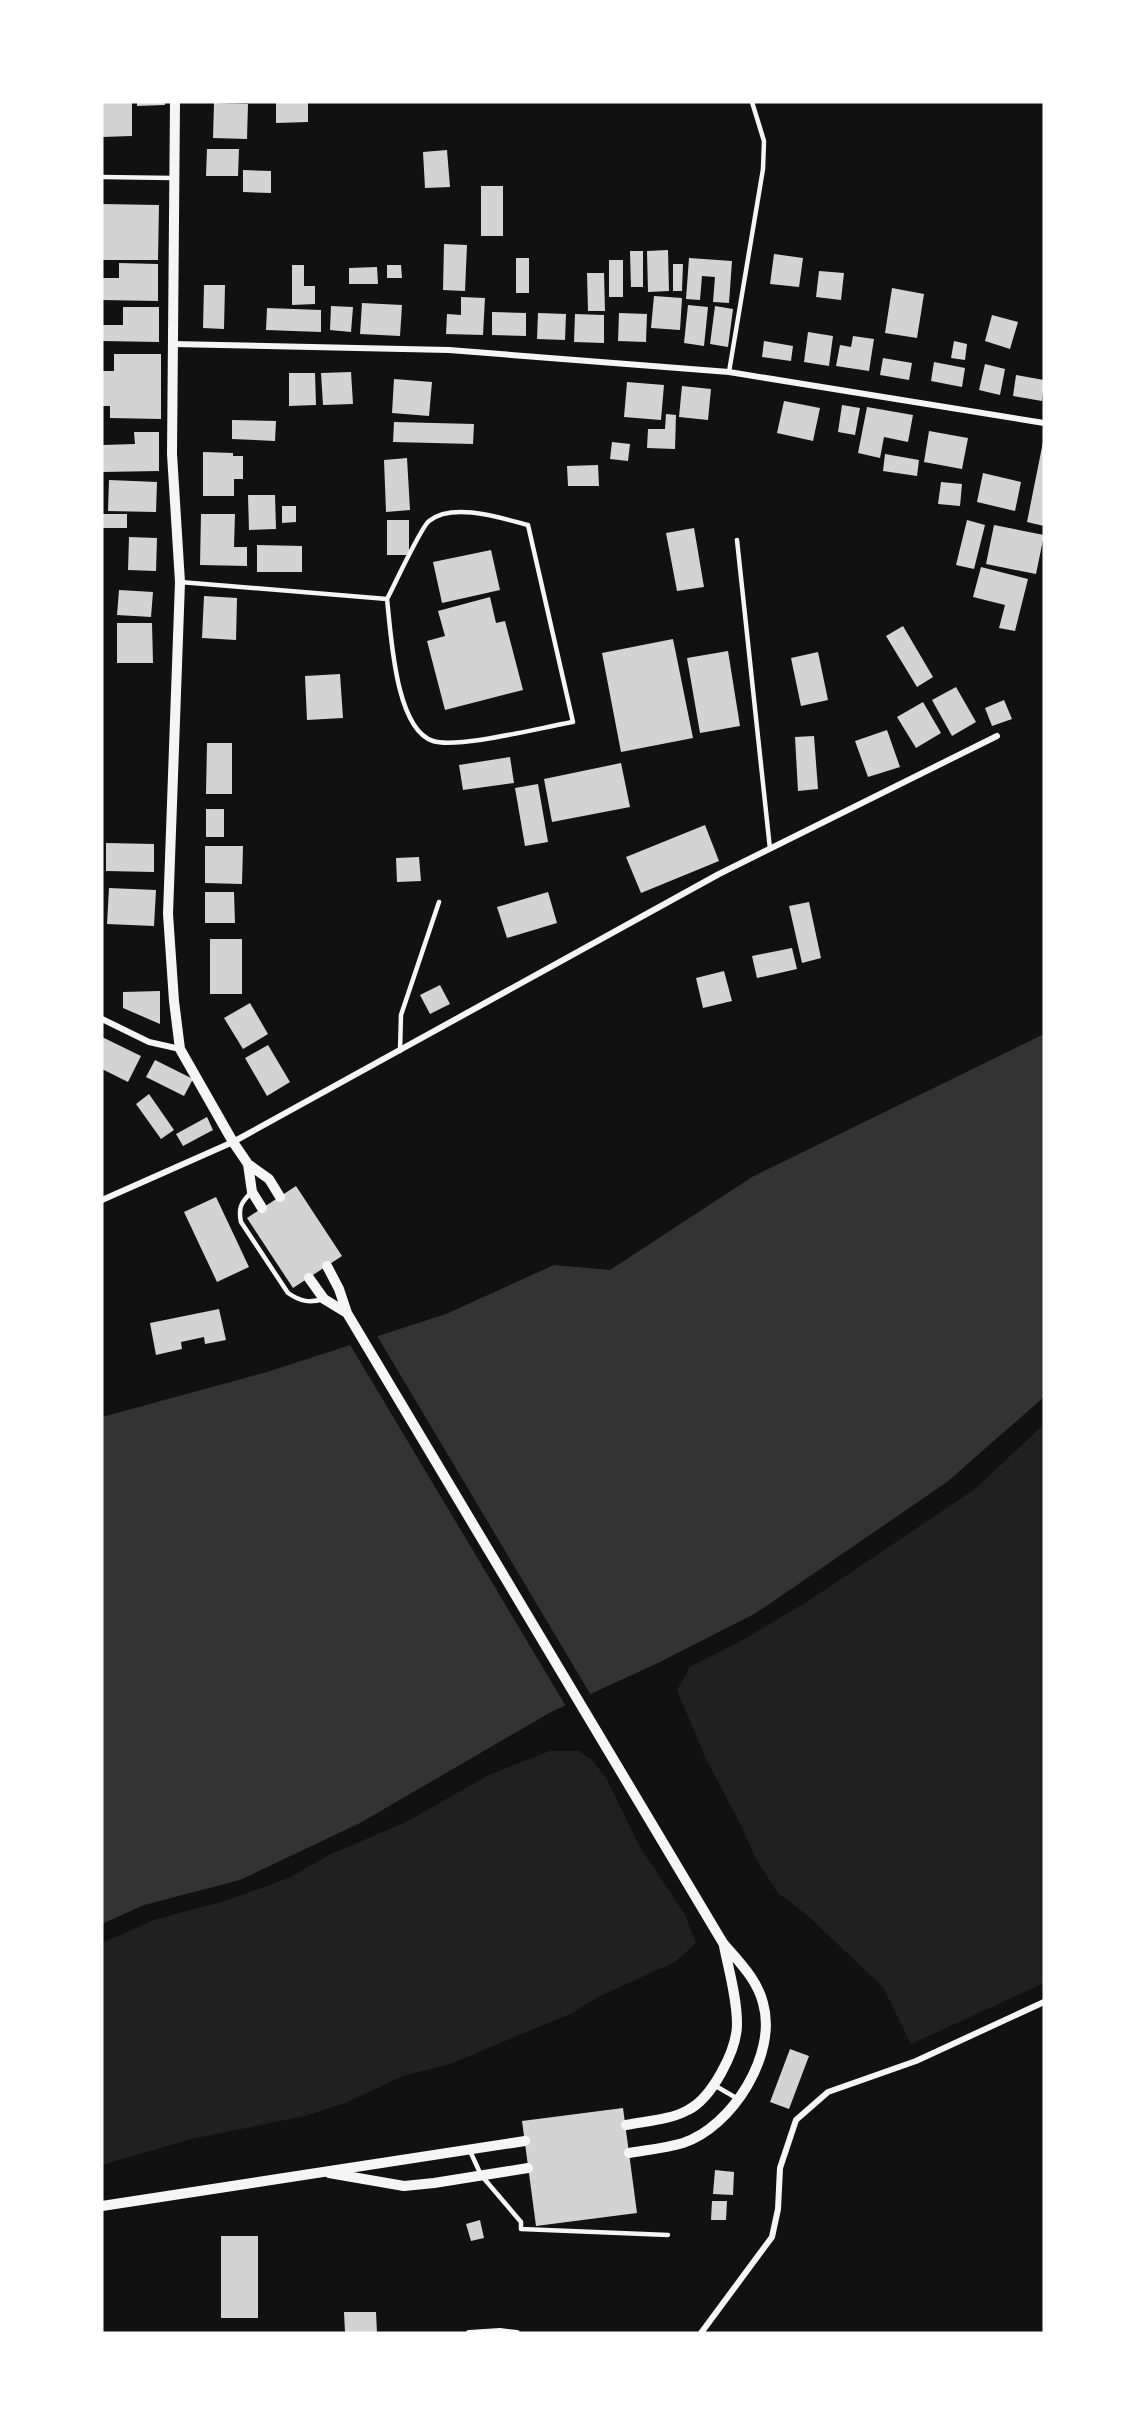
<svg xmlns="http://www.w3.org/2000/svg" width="1146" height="2435" viewBox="0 0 1146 2435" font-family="Arial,sans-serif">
  <rect width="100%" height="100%" fill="#111"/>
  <path fill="#202020" d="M 1044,1424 L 1044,1983 L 911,2044 L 883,1987 L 807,1915 L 778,1893 L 756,1859 L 741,1825 L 706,1759 L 677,1690 L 690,1667 L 739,1642 L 805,1603 L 975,1489 Z
    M 550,1751 L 579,1751 L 592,1760 L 606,1778 L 640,1847 L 684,1913 L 696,1943 L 675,1962 L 602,1995 L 570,2014 L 450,2064 L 403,2076 L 345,2103 L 305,2116 L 191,2139 L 102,2165 L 102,1943 L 157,1919 L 225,1901 L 289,1878 L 331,1854 L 404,1823 L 489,1775 Z"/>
  <path fill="#333" d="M 1044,1034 L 1044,1397 L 947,1482 L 756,1613 L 658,1663 L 551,1712 L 360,1823 L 240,1880 L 144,1905 L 102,1924 L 102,1417 L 267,1372 L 446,1314 L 554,1265 L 610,1270 L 752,1177 Z"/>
  <path fill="#111" d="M 376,1334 L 592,1697 L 567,1708 L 349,1343 Z"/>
  <path fill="#d3d3d3" d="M 137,102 L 165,102 L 165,105 L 137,106 Z
    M 276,102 L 308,102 L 308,122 L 276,123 Z
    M 102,103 L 132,103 L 132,136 L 102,137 Z
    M 214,103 L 248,104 L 247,139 L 213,138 Z
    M 207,149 L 239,149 L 238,176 L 206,176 Z
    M 447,150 L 450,187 L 425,188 L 423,152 Z
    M 243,170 L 271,171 L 271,193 L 243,192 Z
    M 481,186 L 503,186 L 503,236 L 481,236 Z
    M 102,204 L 159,205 L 158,260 L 102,260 Z
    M 444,244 L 467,245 L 465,291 L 443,290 Z
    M 668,250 L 669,291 L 648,292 L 647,251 Z
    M 630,251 L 643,251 L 643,287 L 631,287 Z
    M 774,254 L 803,258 L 799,287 L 770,284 Z
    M 516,258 L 529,258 L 529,293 L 516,293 Z
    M 689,258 L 732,261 L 729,303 L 713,302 L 715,277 L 702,276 L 700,300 L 686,299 Z
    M 609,260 L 623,260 L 623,297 L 609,297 Z
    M 119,263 L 158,264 L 158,301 L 102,300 L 102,278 L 119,278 Z
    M 673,264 L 683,264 L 682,291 L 673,291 Z
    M 292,265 L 304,265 L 304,286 L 315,286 L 315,304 L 292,305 Z
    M 387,265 L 401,265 L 402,278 L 387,278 Z
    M 377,267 L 378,284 L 349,284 L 349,268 Z
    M 819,271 L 844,273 L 841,300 L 816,297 Z
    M 587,273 L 604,273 L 605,311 L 588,311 Z
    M 204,285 L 225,285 L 224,329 L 203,328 Z
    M 892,288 L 924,294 L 917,338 L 885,333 Z
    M 654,296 L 682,298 L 680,330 L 651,328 Z
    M 461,297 L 485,298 L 483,335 L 446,334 L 447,314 L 461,315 Z
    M 362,303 L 402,305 L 400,336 L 360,334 Z
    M 688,305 L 708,307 L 704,346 L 684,343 Z
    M 331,306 L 353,307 L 351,332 L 330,330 Z
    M 715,306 L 733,309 L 728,347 L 710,344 Z
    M 123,307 L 159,307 L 159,342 L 102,341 L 103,325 L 123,325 Z
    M 267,308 L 321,310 L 321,332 L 266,330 Z
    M 492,312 L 526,313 L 526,336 L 492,335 Z
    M 538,313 L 566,314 L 565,340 L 537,339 Z
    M 619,313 L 647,314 L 646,342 L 618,341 Z
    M 575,314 L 604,315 L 604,343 L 574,342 Z
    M 992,315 L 1018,322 L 1010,349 L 985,341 Z
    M 808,332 L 833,336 L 829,366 L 804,362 Z
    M 853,336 L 874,339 L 869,371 L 836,366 L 840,345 L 851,347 Z
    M 764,341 L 793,346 L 791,361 L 762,357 Z
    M 954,341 L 967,344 L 965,360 L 951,358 Z
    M 114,354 L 161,354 L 161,419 L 110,418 L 110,406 L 102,406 L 102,371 L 114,371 Z
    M 883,358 L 912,363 L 909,380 L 880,375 Z
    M 934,362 L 965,368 L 962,387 L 931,381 Z
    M 985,364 L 1005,369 L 1000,395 L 979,390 Z
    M 351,372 L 353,404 L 323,405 L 321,373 Z
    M 289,373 L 315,373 L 316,405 L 289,406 Z
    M 1016,375 L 1044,380 L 1042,401 L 1013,396 Z
    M 394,379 L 432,382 L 429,416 L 392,413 Z
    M 627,382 L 664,385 L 661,420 L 624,417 Z
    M 682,386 L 711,389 L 708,420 L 679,417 Z
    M 784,401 L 820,408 L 813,441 L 777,433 Z
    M 842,405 L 860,408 L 855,435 L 838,432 Z
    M 867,407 L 913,415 L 908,442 L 884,437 L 880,458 L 858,453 Z
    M 666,414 L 676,415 L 675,449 L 647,448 L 648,429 L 665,429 Z
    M 232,420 L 276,421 L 275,441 L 232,439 Z
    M 394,422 L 474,424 L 473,444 L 393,442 Z
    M 929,431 L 968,438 L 962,469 L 924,462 Z
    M 134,432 L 159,432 L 159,471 L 102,472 L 102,445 L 135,444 Z
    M 612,442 L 630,444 L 628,461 L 610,459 Z
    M 1043,442 L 1044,442 L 1044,526 L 1027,522 Z
    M 203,452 L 233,453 L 233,456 L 243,456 L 243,479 L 234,479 L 234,496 L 203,496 Z
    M 885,454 L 919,460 L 917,476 L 883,471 Z
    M 407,458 L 410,510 L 386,512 L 384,460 Z
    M 598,465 L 599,486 L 568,486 L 567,466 Z
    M 983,473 L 1021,482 L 1015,511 L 977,502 Z
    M 109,480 L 157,482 L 156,512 L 108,511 Z
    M 941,482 L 962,484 L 960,506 L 938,504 Z
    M 248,495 L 275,495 L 276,529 L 249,530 Z
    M 282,506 L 296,506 L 296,522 L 282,523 Z
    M 102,514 L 127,514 L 127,528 L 102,528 Z
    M 201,514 L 235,514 L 234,547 L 247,547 L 247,566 L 200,565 Z
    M 387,520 L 409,520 L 409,555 L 387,555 Z
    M 967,520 L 985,525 L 974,569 L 956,565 Z
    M 994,525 L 1044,535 L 1036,574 L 986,564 Z
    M 694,528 L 704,587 L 677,591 L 666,533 Z
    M 129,537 L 157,538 L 156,571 L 128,570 Z
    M 257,545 L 302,546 L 302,572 L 257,572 Z
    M 491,550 L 500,590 L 442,603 L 433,562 Z
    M 981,567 L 1028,579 L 1015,631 L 999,628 L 1005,605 L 973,597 Z
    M 119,590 L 153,592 L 151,617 L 117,615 Z
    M 204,596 L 237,598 L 236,640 L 202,638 Z
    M 490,597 L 496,623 L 505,621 L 523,690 L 445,710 L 427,641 L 445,636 L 438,611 Z
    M 117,623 L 152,623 L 153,663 L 117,663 Z
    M 903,626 L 933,677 L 917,687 L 886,636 Z
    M 673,639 L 693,738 L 621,752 L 602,653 Z
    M 728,651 L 740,726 L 700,733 L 687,658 Z
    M 818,652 L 828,700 L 801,706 L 791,658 Z
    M 340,674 L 343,718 L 307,720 L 305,676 Z
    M 956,687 L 976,722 L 952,736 L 932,700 Z
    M 1004,700 L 1012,719 L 992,726 L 985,708 Z
    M 923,702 L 941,733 L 916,748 L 897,717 Z
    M 887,730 L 900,767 L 868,777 L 855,741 Z
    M 814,736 L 818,789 L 798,791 L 795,737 Z
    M 207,743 L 232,743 L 232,794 L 206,794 Z
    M 510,757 L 514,783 L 463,790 L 459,765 Z
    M 621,763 L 630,807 L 552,822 L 544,779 Z
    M 538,784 L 548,842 L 525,846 L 515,788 Z
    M 206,809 L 224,809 L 224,837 L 206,837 Z
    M 705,825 L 719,861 L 641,893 L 626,857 Z
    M 106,843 L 154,844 L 154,872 L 106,871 Z
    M 205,846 L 243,846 L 242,884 L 205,883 Z
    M 419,857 L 421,881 L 397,882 L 396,858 Z
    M 109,888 L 156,890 L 154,926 L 107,924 Z
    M 205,892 L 234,892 L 235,923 L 205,923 Z
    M 548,892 L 557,923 L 507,938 L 497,907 Z
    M 809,902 L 821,958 L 802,963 L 789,906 Z
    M 210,939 L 242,939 L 242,994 L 210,994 Z
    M 792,948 L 797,969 L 757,978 L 752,956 Z
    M 724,971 L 732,1001 L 703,1008 L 696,978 Z
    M 440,985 L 450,1004 L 430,1014 L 420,995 Z
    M 160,991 L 160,1024 L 123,1008 L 123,992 Z
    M 250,1003 L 268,1034 L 243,1049 L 224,1018 Z
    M 102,1037 L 141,1056 L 128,1082 L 102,1069 Z
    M 268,1045 L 290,1082 L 267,1096 L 245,1058 Z
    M 155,1060 L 193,1079 L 184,1096 L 146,1077 Z
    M 149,1094 L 174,1130 L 161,1139 L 136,1104 Z
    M 207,1117 L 213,1130 L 183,1146 L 176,1134 Z
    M 296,1186 L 342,1256 L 293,1288 L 247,1218 Z
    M 216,1197 L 249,1267 L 217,1282 L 184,1212 Z
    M 219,1309 L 226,1340 L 205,1344 L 204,1337 L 181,1342 L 182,1349 L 156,1355 L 150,1323 Z
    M 790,2049 L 809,2056 L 789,2109 L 770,2102 Z
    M 623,2108 L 637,2213 L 536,2226 L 522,2121 Z
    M 715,2170 L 734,2172 L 733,2195 L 713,2194 Z
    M 712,2201 L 727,2201 L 726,2220 L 711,2220 Z
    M 480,2220 L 484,2238 L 471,2241 L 466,2224 Z
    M 221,2236 L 258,2236 L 258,2318 L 221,2318 Z
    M 344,2312 L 376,2312 L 377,2333 L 345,2333 Z"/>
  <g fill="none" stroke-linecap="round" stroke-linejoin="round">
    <path stroke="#f5f5f5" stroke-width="4.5" d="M 102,177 L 173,178
      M 729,372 L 763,169 L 764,141 L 752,102
      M 737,540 L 770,849
      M 180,582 L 387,599 C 391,633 395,729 433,741 C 458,749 543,727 573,722 L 528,525 C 501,518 453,502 429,521 C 421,527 394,586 387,599
      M 400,1051 L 401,1015 L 439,902
      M 252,1192 C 241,1202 238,1208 241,1222 L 288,1293 C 301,1302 310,1303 324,1299
      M 714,2085 L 738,2099
      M 470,2151 L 481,2175 L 521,2222 L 521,2229 L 668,2235"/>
    <path stroke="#f5f5f5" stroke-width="6" d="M 173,344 L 449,350 L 729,372 L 1044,423
      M 102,1019 L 149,1042 L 180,1049
      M 102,1200 L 233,1142 L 719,874 L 997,736
      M 469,2333 L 500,2331 L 517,2333
      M 701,2333 L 772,2237 L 778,2209 L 780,2168 L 796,2120 L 828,2092 L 916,2061 L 1044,2002"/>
    <path stroke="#f5f5f5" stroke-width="10" d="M 175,102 L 172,454 L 180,582 L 168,914 L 174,1001 L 180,1049 L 233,1142 L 248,1164 L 269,1179 L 280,1197
      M 248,1164 L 252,1192 L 262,1208
      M 327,1266 L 339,1289 L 347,1313 L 723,1943 C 739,1962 757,1979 763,2003 C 778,2054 732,2127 683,2143 C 666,2148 647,2150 629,2153
      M 309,1278 L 324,1299 L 347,1313
      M 626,2125 C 646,2121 670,2120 688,2110 C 712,2098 737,2050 737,2024 C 737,1998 729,1971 724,1946
      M 329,2173 L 404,2186 L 434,2183 L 528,2168
      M 102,2206 L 525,2141"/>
  </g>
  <rect width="1146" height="2435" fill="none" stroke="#ffffff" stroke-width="207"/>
</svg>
